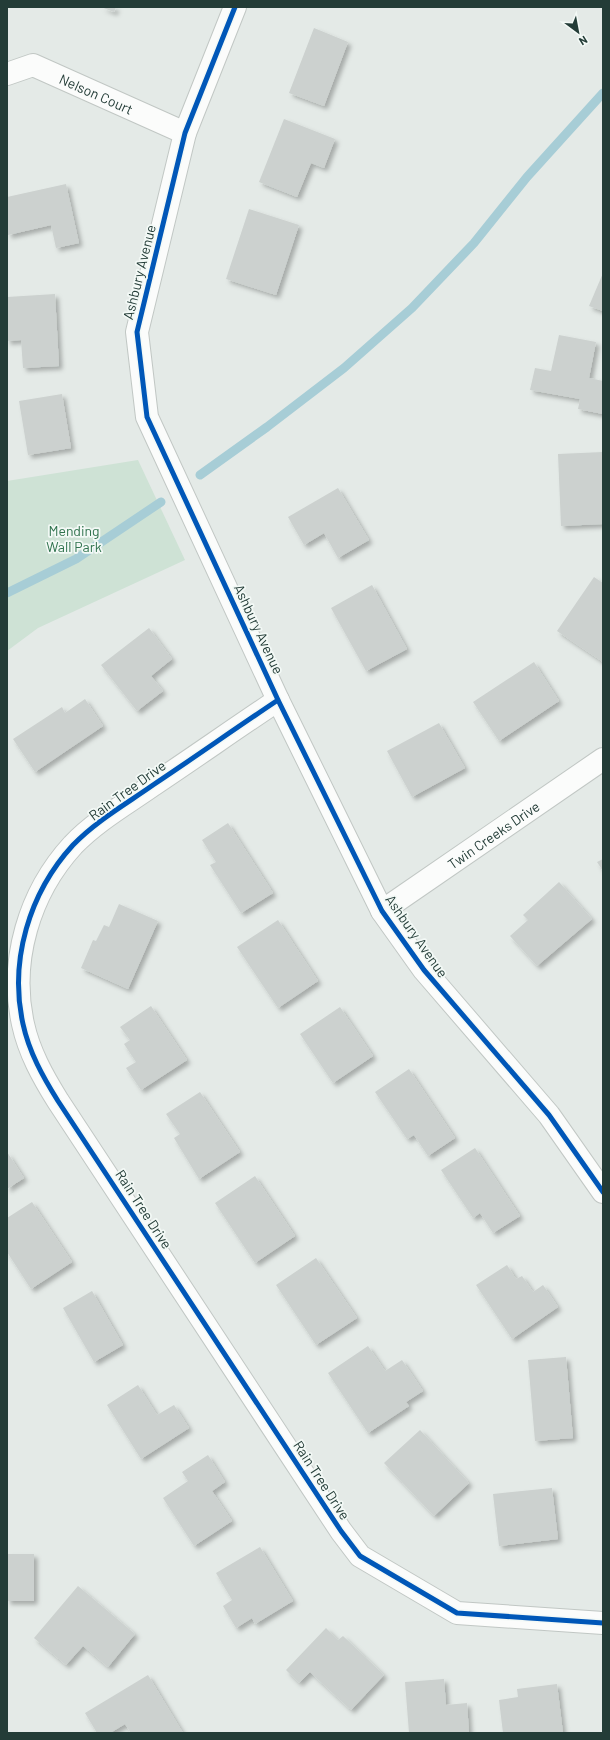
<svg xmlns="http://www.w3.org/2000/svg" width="610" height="1740" viewBox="0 0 610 1740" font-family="Barlow,sans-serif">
  <defs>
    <filter id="shadow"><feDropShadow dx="3.5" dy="3.5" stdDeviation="2" flood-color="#0004"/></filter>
  </defs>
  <rect width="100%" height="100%" fill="#e4eae7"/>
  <path fill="#cee2d5" d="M 138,460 L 185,560 L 38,628 L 7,651 L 7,481 Z"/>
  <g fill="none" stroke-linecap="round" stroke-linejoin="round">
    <path stroke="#a7cdd6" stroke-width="9" d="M 200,475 L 267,427 L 344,368 L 412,308 L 474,243 L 527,177 L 603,93
      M 7,593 L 76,559 L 161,502"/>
  </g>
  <path fill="#ccd1cf" filter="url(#shadow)" d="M 101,7 L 116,7 L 114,12 Z
    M 314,28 L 348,42 L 324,106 L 289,93 Z
    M 284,119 L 335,139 L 324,168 L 311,163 L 297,197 L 259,182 Z
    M 66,184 L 79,243 L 56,248 L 51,225 L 8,235 L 7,197 Z
    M 249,209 L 299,225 L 276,295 L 226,279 Z
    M 603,273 L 603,311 L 589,306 Z
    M 55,294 L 59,366 L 23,368 L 21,340 L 7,341 L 7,297 Z
    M 559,335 L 596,342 L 589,378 L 603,381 L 603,414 L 578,409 L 580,399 L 530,390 L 535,368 L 551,371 Z
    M 62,394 L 71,448 L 28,455 L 19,401 Z
    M 603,452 L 603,524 L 561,526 L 558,454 Z
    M 338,488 L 369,540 L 338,558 L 324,533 L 304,545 L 288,517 Z
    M 594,577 L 603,583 L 603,662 L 557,631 Z
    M 372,585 L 407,649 L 366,671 L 331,608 Z
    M 149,628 L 172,659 L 151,676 L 163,691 L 137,711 L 101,665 Z
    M 534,662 L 559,701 L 499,741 L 473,702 Z
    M 85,699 L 103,726 L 35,772 L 13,739 L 62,707 L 65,713 Z
    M 439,723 L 465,768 L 412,797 L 387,751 Z
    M 228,823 L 273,893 L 241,913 L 210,865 L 216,862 L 202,840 Z
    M 603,859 L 603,871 L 597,862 Z
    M 559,882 L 592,919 L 537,966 L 510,936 L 528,920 L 523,915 Z
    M 119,904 L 158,921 L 128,989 L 81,968 L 93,940 L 96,941 L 104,925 L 109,927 Z
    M 278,920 L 318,981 L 278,1008 L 237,947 Z
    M 151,1006 L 187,1060 L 141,1090 L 126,1068 L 136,1062 L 124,1044 L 130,1040 L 120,1027 Z
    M 340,1007 L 373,1056 L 333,1083 L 300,1034 Z
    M 409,1069 L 455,1138 L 428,1156 L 414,1135 L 407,1139 L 375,1092 Z
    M 200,1092 L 240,1152 L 199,1179 L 174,1138 L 180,1134 L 166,1114 Z
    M 475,1148 L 520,1216 L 493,1233 L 480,1213 L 473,1218 L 441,1170 Z
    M 7,1152 L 24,1178 L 7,1189 Z
    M 255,1176 L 295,1236 L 255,1263 L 215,1203 Z
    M 32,1202 L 72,1262 L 31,1289 L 7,1252 L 7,1218 Z
    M 316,1258 L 357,1318 L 316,1345 L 276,1285 Z
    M 507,1265 L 516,1279 L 522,1276 L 533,1292 L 543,1285 L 558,1307 L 512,1339 L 476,1285 Z
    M 92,1291 L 123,1345 L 94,1362 L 63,1308 Z
    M 368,1346 L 385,1371 L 402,1360 L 423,1391 L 406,1402 L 409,1406 L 368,1433 L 328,1373 Z
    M 566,1357 L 573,1438 L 535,1441 L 528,1360 Z
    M 138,1385 L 157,1415 L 174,1405 L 189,1428 L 141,1459 L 107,1405 Z
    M 420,1430 L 469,1483 L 434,1516 L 384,1463 Z
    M 208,1455 L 225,1482 L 212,1491 L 232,1521 L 194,1546 L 163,1498 L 188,1481 L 182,1472 Z
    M 552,1488 L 558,1539 L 499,1546 L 493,1494 Z
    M 260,1547 L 293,1601 L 255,1624 L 252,1618 L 236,1628 L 223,1606 L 232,1600 L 216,1573 Z
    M 7,1554 L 34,1554 L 34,1601 L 7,1601 Z
    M 78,1586 L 135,1634 L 108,1667 L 83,1646 L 66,1665 L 34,1638 Z
    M 326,1628 L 338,1640 L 343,1636 L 384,1675 L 351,1710 L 310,1672 L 299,1683 L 286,1670 Z
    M 148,1675 L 183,1733 L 131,1733 L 125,1724 L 110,1733 L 97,1733 L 85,1713 Z
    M 444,1679 L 446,1705 L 467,1703 L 469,1733 L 409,1733 L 405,1682 Z
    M 557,1684 L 563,1733 L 503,1733 L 499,1700 L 518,1697 L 517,1689 Z"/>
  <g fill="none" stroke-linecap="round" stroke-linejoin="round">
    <defs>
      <g id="minor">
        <path d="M 235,7 L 185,133 L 137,332 L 147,417 L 278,700 L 382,911 L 424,970 L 549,1115 L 603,1192"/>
        <path id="s1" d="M 7,74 L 33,65 L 185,133"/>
        <path d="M 278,700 C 236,728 195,757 153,785 C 126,804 96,821 73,845 C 29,893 9,961 23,1024 C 29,1052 43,1077 58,1101 L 341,1531 L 360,1556 L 457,1613 L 603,1623"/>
        <path id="s2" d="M 382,911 L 603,759"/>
      </g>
    </defs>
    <use href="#minor" stroke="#c1c7c4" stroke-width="24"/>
    <use href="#minor" stroke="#fbfcfb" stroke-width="22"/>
    <defs>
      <path id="cycleway" d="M 235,7 L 185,133 L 137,332 L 147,417 L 278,700 L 382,911 L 424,970 L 549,1115 L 603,1192
        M 278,700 C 236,728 195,757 153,785 C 126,804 96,821 73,845 C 29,893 9,961 23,1024 C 29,1052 43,1077 58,1101 L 341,1531 L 360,1556 L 457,1613 L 603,1623"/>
    </defs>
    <use href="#cycleway" stroke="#f3f9f6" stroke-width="8"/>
    <use href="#cycleway" stroke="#0057b8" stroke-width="5"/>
  </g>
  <g text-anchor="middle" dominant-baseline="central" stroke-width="3.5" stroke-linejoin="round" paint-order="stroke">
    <g font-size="14" fill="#233c37" stroke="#f3f9f6">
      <text stroke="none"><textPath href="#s1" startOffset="97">Nelson Court</textPath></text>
      <text transform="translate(139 272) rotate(-76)">Ashbury Avenue</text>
      <text transform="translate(259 629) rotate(65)">Ashbury Avenue</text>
      <text transform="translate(127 790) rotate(-36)">Rain Tree Drive</text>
      <text stroke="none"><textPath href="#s2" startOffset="135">Twin Creeks Drive</textPath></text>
      <text transform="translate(417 936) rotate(55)">Ashbury Avenue</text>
      <text transform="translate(144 1209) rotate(57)">Rain Tree Drive</text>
      <text transform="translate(322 1480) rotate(57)">Rain Tree Drive</text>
    </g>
    <g font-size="14" fill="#2f724d" stroke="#f3f9f6">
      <text x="74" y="530">Mending<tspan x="74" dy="16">Wall Park</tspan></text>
    </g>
  </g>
  <rect width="610" height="1740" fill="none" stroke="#233c37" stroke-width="16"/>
  <g transform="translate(578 32) rotate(148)" stroke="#f3f9f6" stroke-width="3" paint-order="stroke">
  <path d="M0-3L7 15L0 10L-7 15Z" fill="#233c37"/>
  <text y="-6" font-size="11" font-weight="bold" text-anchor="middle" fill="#233c37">N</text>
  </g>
</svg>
